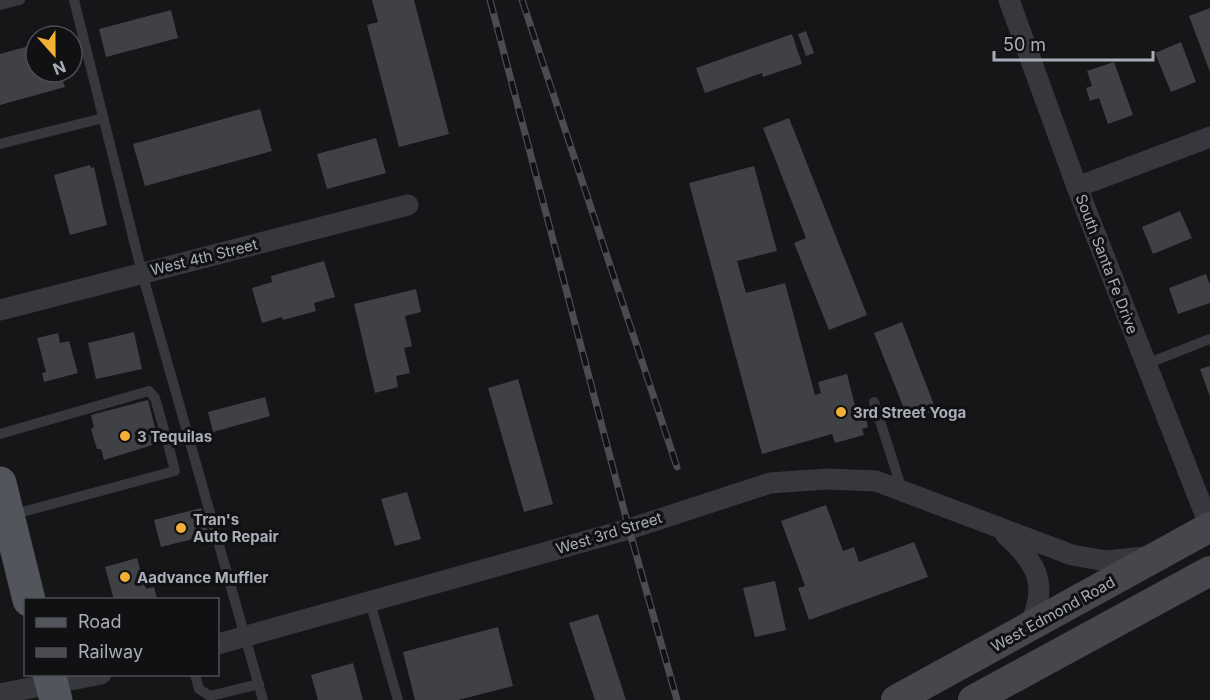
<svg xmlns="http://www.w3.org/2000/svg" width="1210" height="700" viewBox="0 0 1210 700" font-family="Inter,sans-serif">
  <rect width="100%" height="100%" fill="#161618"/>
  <path fill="#404145" d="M 372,0 L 414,0 L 449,134 L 399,147 L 367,25 L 378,22 Z
    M 1210,8 L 1210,72 L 1189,16 Z
    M 171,10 L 178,38 L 106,57 L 99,29 Z
    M 806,31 L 814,53 L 806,56 L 798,34 Z
    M 792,34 L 802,64 L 763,77 L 762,73 L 705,93 L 696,68 Z
    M 1181,42 L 1196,82 L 1171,92 L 1155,53 Z
    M 36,44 L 36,72 L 60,72 L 65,87 L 0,105 L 0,54 Z
    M 1114,62 L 1133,115 L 1108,124 L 1099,98 L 1090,101 L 1086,88 L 1092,86 L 1087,71 Z
    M 260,109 L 272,151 L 145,186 L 133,144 Z
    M 789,118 L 867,315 L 829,330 L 794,243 L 806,238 L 763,128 Z
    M 376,138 L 386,173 L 327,189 L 317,154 Z
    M 90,165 L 91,168 L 94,167 L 107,225 L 70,235 L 54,175 Z
    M 754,166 L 777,251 L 737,261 L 746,293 L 785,283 L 815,395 L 821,393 L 818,382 L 847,374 L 856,410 L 863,408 L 868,427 L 862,429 L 864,435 L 835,443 L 832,434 L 762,454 L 689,183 Z
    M 1180,211 L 1192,238 L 1153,254 L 1142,227 Z
    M 324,261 L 335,297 L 314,303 L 316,311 L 283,320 L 282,317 L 262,323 L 252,288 L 272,282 L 271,276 Z
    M 1206,274 L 1210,285 L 1210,303 L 1178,314 L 1169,288 Z
    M 416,289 L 421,312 L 405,316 L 412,346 L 404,348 L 410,373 L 396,376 L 398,387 L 375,393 L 354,304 Z
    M 902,322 L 936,410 L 909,421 L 874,333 Z
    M 134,332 L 142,369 L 96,379 L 88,343 Z
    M 58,333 L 60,343 L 69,341 L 78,373 L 44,382 L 42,373 L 46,372 L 37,338 Z
    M 1210,366 L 1210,397 L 1200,369 Z
    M 518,379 L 553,504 L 524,512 L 488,388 Z
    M 265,397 L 270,416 L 213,432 L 208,412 Z
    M 148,400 L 159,443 L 104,460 L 101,449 L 97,449 L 91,429 L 94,427 L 91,415 Z
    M 407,492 L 421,539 L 395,546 L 381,499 Z
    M 826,505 L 843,551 L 854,547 L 859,562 L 914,542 L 928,577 L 809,620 L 798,588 L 805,586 L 781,521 Z
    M 201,508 L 209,535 L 161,547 L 154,520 Z
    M 137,558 L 146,589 L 154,587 L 157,599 L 114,600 L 105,567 Z
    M 775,581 L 786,630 L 755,637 L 743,588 Z
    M 598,614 L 626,700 L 595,700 L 569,623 Z
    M 498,627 L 513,686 L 458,700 L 415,700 L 403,652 Z
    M 353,663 L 363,700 L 318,700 L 311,675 Z"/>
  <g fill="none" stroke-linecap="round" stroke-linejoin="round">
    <path stroke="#37383d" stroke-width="10" d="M 74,0 L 142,273 L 263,700
      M 0,5 L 20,0
      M 0,144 L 103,118
      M 1146,364 L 1210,339
      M 874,402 L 902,490
      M 0,434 L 149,391 L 155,398 L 168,444
      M 11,515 L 175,471 L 168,444 L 189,438
      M 370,602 L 398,700
      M 195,674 L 199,689 L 210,696 L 259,684"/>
    <path stroke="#37383d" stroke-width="21" d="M 1009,0 L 1077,187 L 1210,527
      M 1077,187 L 1210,137
      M 0,310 L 408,205
      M 1006,535 C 1039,564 1049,588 1028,628
      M 218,644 L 629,529 L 770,483 L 827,479 L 876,481 L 1072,555 L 1106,561 L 1145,557
      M 0,694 L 101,674"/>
    <path stroke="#45474d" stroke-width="30" d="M 896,700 L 1210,527
      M 973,700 L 1210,571"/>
    <path stroke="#53555c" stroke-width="33" d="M 0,483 L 29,600
      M 49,674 L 56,700"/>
    <defs>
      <path id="rail" d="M 490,0 L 629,529 L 677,700
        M 522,0 L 677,467"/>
    </defs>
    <use href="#rail" stroke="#4a4c52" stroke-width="7"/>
    <use href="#rail" stroke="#111113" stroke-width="4.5" stroke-dasharray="14" stroke-linecap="butt"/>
  </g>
  <g fill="#f2b134" stroke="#111113" stroke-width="2">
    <circle cx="841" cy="412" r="6"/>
    <circle cx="125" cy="436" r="6"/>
    <circle cx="181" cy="528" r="6"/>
    <circle cx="125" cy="577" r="6"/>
  </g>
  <g text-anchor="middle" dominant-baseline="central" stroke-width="6" stroke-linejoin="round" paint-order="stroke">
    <g font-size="15" fill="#a8adb8" stroke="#111113">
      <text transform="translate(204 257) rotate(-14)">West 4th Street</text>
      <text transform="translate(1107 264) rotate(69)">South Santa Fe Drive</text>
      <text transform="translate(609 533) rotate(-17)">West 3rd Street</text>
      <text transform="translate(1053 614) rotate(-29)">West Edmond Road</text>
    </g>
    <g font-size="15" font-weight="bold" fill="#a8adb8" stroke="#111113" text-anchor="start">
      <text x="853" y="412">3rd Street Yoga</text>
      <text x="137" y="436">3 Tequilas</text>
      <text x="193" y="519">Tran's<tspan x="193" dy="17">Auto Repair</tspan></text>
      <text x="137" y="577">Aadvance Muffler</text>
    </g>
  </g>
  <rect x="24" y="598" width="195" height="78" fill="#111113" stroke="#4d4f55" stroke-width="1.5"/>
  <rect x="36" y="618" width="30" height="9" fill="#53555c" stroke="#4d4f55" stroke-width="1.5"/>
  <text x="78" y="628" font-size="18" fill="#a8adb8">Road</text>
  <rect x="36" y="648" width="30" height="9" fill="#4a4c52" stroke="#4d4f55" stroke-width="1.5"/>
  <text x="78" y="658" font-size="18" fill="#a8adb8">Railway</text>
  <g transform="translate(54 54) rotate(159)"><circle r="28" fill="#111113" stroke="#4d4f55" stroke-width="1.5"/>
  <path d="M0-4.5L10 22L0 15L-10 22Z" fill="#f2b134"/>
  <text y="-9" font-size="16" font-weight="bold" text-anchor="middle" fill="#a8adb8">N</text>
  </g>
  <path d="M994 51v9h159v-9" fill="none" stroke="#a8adb8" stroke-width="3"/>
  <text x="1003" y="51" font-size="18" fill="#a8adb8" stroke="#111113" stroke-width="4.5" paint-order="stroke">50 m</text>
</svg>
